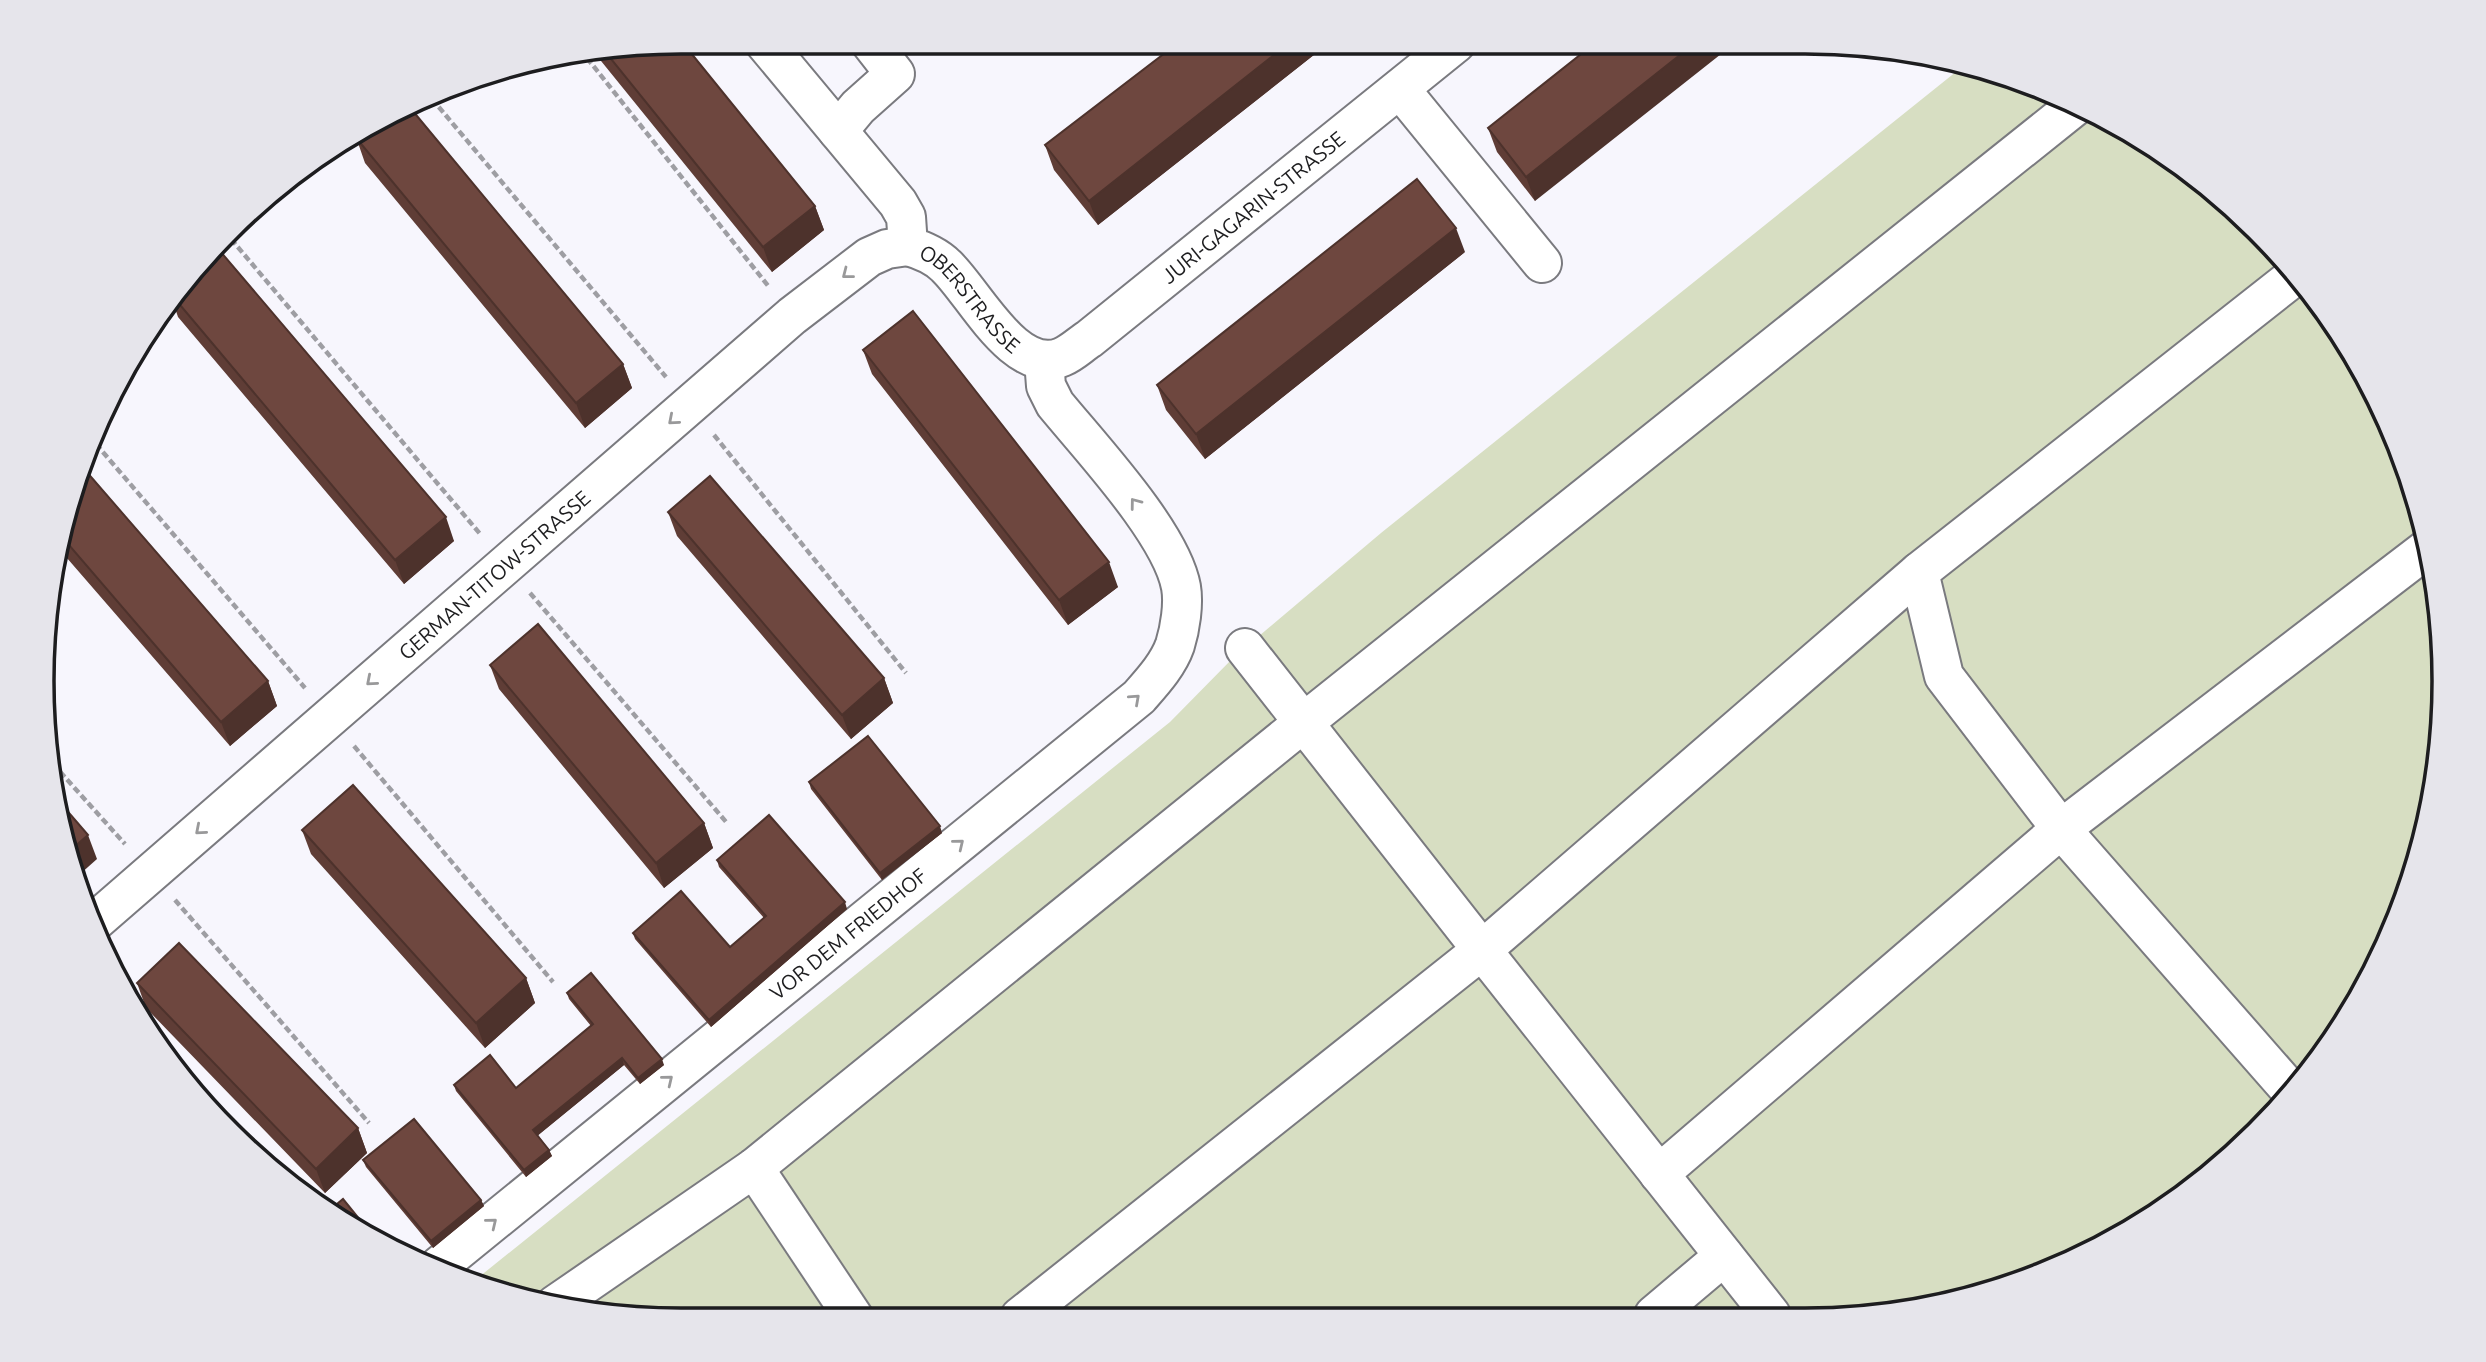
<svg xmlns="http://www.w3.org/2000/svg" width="2486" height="1362" viewBox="0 0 2486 1362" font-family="Ubuntu,sans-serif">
  <rect width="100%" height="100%" fill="#f7f6fd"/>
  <path fill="#d7dec2" d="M 1967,63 L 2124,127 L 2226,200 L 2312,292 L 2378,398 L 2422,515 L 2443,639 L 2439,764 L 2410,886 L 2359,1000 L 2257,1133 L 2160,1213 L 2011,1286 L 1888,1315 L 640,1319 L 515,1298 L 474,1281 L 1170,722 L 1233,658 L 1381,533 Z"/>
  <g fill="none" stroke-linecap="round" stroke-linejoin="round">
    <defs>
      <g id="minor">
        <path id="s1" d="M 764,42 L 898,203 L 906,217 L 908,246 C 922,250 935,255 946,266 C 974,292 1015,377 1062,357 C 1072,353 1081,344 1089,339 L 1456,43"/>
        <path d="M 1400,89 L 1542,263"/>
        <path d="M 838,131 L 858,107 L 895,74 L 870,42"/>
        <path d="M 2296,275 L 1919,572 L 1944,676 L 2061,829 L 2428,548"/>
        <path id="s2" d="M 91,925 L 792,316 L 869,257 L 887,249 L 908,246"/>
        <path d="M 754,1168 L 854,1318"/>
        <path d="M 1659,1174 L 2061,829 L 2290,1090"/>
        <path id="s3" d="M 439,1266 L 1139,697 C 1152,682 1168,665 1175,645 C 1180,629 1184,604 1181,587 C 1171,533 1091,448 1055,404 L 1046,386 L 1044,360"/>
        <path d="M 555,1305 L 754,1168 L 1303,723 L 2074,107"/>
        <path d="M 1654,1315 L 1724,1256"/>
        <path d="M 1771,1315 L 1482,950 L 1919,572"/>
        <path d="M 1020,1317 L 1482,950 L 1245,648"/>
      </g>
    </defs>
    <use href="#minor" stroke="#7a7a7f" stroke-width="42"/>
    <path stroke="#9e9ea3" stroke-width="4.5" stroke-dasharray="7 3.5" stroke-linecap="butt" d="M 939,45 L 942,42
      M 587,58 L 769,287
      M 432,99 L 666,377
      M 231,239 L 481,535
      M 714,435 L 906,673
      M 96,444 L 305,688
      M 530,593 L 727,823
      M 354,746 L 553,982
      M 53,764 L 125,844
      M 175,900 L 369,1123"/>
    <use href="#minor" stroke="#fff" stroke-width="38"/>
  </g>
  <path fill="#5f3d36" d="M 682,42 L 815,206 L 824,230 L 772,272 L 597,56 Z
    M 1178,43 L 1329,43 L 1098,225 L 1054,170 L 1045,145 Z
    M 1595,43 L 1535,201 L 1497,152 L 1488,128 Z
    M 357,140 L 623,364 L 632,388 L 585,428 L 365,163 Z
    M 220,251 L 454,541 L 404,584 L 178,317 L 173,302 Z
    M 1465,252 L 1205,459 L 1166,410 L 1157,385 Z
    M 863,350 L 1118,587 L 1068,625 L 872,374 Z
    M 668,512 L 884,678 L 893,703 L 851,739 L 677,536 Z
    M 64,516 L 268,681 L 277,706 L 230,746 L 60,550 Z
    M 490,665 L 704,823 L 713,848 L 664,888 L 499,689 Z
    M 809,782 L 942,833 L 882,880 L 811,789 Z
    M 302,830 L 526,978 L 535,1003 L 485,1048 L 311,854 Z
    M 717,860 L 847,909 L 711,1027 L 635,939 L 633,933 L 730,947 L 764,918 L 719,867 Z
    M 137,983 L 358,1128 L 367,1153 L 325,1193 L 146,1008 Z
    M 567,993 L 664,1065 L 640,1084 L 624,1065 L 538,1135 L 549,1150 L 552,1156 L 526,1177 L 456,1091 L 454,1085 L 516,1088 L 591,1026 L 569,999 Z
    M 363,1160 L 481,1200 L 484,1206 L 433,1248 L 366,1167 Z"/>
  <path fill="#4d322c" d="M 1289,43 L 1329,43 L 1098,225 L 1089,201 Z
    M 1695,43 L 1735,43 L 1535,201 L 1526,177 Z
    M 815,206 L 824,230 L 772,272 L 763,247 Z
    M 1456,228 L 1465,252 L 1205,459 L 1196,434 Z
    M 623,364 L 632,388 L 585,428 L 576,403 Z
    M 446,517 L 454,541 L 404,584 L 395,560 Z
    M 1109,562 L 1118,587 L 1068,625 L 1059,600 Z
    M 884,678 L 893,703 L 851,739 L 842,715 Z
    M 268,681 L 277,706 L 230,746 L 221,722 Z
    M 704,823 L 713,848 L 664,888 L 656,863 Z
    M 940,826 L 942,833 L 882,880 L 880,873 Z
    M 88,835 L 97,859 L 79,875 L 73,848 Z
    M 845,902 L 847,909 L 711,1027 L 709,1020 Z
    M 526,978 L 535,1003 L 485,1048 L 476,1023 Z
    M 622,1058 L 624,1065 L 536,1137 L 533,1130 Z
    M 662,1059 L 664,1065 L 640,1084 L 638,1078 Z
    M 358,1128 L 367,1153 L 325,1193 L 316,1169 Z
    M 549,1150 L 552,1156 L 526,1177 L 524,1170 Z
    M 481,1200 L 484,1206 L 433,1248 L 431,1241 Z"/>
  <path fill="#6e473f" stroke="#4d322c" stroke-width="2" d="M 682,42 L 815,206 L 763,247 L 607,54 Z
    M 1178,43 L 1289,43 L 1089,201 L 1045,145 Z
    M 1595,43 L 1695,43 L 1526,177 L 1488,128 Z
    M 412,110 L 623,364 L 576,403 L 357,139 Z
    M 1417,179 L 1456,228 L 1196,434 L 1157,385 Z
    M 220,251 L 446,517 L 395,560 L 175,299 Z
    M 913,311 L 1109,562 L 1059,600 L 863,350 Z
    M 85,470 L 268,681 L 221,722 L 62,537 L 64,516 Z
    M 710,476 L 884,678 L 842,715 L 668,512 Z
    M 538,624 L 704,823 L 656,863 L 490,665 Z
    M 868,736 L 940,826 L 880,873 L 809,782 Z
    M 353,785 L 526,978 L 476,1023 L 302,830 Z
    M 63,806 L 88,835 L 73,848 Z
    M 769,815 L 845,902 L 709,1020 L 633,933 L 681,891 L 730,947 L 766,916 L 717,860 Z
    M 179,943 L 358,1128 L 316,1169 L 137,983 Z
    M 591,973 L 662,1059 L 638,1078 L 622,1058 L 533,1130 L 549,1150 L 524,1170 L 454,1085 L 490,1055 L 516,1088 L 593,1024 L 567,993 Z
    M 414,1119 L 481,1200 L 431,1241 L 363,1160 Z
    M 343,1199 L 377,1241 L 362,1235 L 331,1209 Z"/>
  <defs><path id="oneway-chevron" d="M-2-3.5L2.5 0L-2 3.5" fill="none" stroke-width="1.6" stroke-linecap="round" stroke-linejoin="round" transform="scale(1.75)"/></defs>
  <g stroke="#99999a">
    <use href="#oneway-chevron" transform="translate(847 274) rotate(142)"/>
    <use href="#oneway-chevron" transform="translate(673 420) rotate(139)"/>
    <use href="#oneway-chevron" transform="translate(1135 503) rotate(-127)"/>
    <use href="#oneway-chevron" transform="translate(371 681) rotate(139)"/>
    <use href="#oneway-chevron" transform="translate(1135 699) rotate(-42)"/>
    <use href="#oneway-chevron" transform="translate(200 830) rotate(139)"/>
    <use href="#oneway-chevron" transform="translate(959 844) rotate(-39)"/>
    <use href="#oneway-chevron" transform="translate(668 1080) rotate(-39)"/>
    <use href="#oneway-chevron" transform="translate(492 1223) rotate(-39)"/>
  </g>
  <g text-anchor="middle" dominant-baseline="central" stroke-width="7" stroke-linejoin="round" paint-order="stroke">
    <g font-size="21" fill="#1d1d1f" stroke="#f7f6fd">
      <text stroke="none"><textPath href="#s1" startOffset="698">JURI-GAGARIN-STRASSE</textPath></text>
      <text stroke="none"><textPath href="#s1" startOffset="338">OBERSTRASSE</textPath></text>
      <text stroke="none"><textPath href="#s2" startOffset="534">GERMAN-TITOW-STRASSE</textPath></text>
      <text stroke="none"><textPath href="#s3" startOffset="527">VOR DEM FRIEDHOF</textPath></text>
    </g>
  </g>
  <path d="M0 0H2486V1362H0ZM681 54H1805A627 627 0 0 1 2432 681V681A627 627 0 0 1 1805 1308H681A627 627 0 0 1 54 681V681A627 627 0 0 1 681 54Z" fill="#e6e5eb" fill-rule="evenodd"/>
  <path fill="none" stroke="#1d1d1f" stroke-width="3.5" d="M681 54H1805A627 627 0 0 1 2432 681V681A627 627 0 0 1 1805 1308H681A627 627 0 0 1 54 681V681A627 627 0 0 1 681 54Z"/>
</svg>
